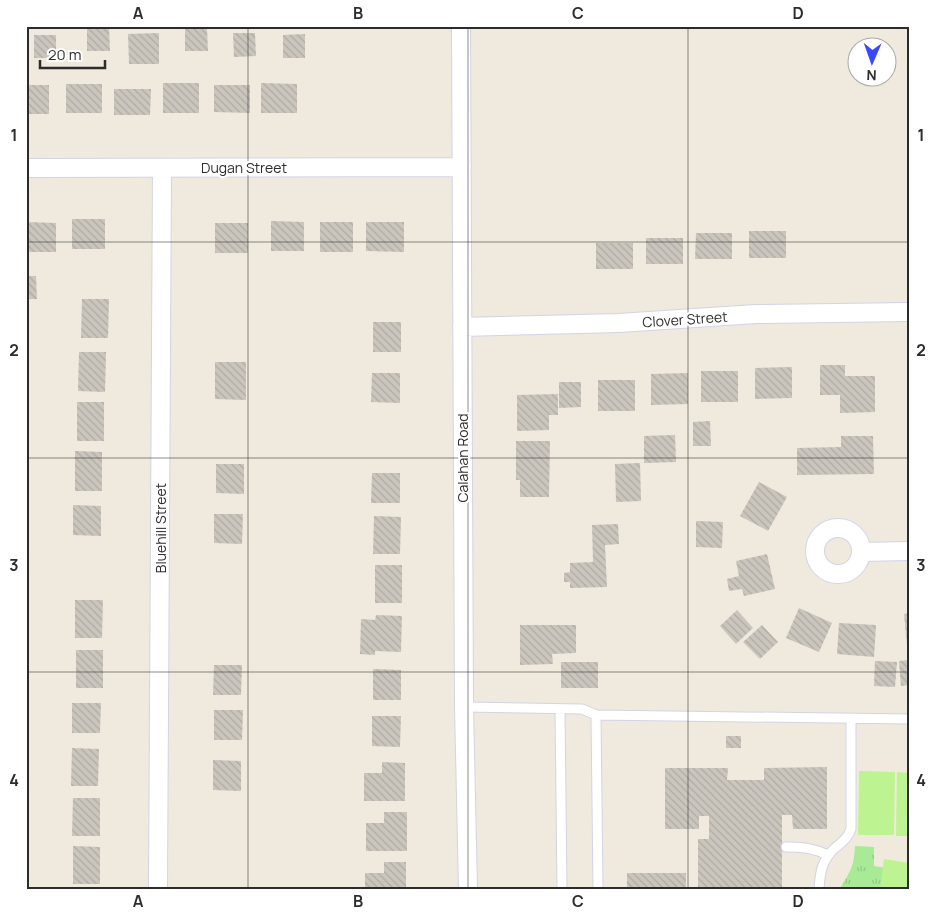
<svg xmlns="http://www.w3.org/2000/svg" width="935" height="915" viewBox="0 0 935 915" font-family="Manrope,sans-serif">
  <defs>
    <pattern id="park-tufts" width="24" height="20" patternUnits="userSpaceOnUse" patternTransform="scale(1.25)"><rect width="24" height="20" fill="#a8ea95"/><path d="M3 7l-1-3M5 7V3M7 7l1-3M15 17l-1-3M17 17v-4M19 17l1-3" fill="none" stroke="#91c981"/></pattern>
    <pattern id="building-back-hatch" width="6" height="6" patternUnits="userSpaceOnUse" patternTransform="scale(1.25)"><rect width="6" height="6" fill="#cbc6bd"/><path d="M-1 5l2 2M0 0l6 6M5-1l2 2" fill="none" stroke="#aeaaa3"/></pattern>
  </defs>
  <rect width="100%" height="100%" fill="#efeadd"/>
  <path fill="url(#park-tufts)" d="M 855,846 L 874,847 L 874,866 L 886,868 L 904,889 L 830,889 L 830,887 L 841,887 C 851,870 854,866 855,846 Z"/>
  <path fill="#bdf390" d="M 859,771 L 895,772 L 894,835 L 858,835 Z
    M 897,772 L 909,773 L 909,836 L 896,836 Z
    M 884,859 L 909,863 L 909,889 L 880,889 Z"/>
  <path fill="url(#building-back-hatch)" d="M 109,27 L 110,51 L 87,51 L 87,28 Z
    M 185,28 L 207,28 L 208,51 L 185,51 Z
    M 159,33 L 159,64 L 129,64 L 128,34 Z
    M 233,33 L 255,33 L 256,56 L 234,57 Z
    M 305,34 L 305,58 L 283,58 L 283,35 Z
    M 34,35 L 56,35 L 56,58 L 34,58 Z
    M 163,83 L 199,83 L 199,113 L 163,113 Z
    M 261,83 L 297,84 L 297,113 L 261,113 Z
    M 66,84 L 102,84 L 102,113 L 66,113 Z
    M 26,85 L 49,85 L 49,114 L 26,114 Z
    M 214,85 L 250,85 L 250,113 L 214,112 Z
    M 114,89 L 151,89 L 150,115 L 114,115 Z
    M 72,219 L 105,219 L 105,249 L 72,249 Z
    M 271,221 L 304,222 L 304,251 L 271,251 Z
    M 26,222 L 56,223 L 56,252 L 26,252 Z
    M 320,222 L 353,222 L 353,252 L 320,252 Z
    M 366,222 L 404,222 L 404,252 L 366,251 Z
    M 215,223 L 248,223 L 248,253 L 215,253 Z
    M 749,231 L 786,231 L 786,258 L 749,258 Z
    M 696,233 L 732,233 L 732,259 L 695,259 Z
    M 646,238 L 683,238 L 683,264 L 646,264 Z
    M 596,243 L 633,243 L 633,269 L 596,269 Z
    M 26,276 L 36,276 L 37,299 L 26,299 Z
    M 82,299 L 109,299 L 108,338 L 81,338 Z
    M 373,322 L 401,322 L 401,352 L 373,352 Z
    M 79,352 L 106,352 L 105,392 L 78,391 Z
    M 215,362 L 246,362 L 246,400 L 215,399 Z
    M 820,365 L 845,365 L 845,376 L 875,376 L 875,412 L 840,413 L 840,395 L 820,395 Z
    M 792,367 L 792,398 L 755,399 L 755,368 Z
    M 701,371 L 738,371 L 738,402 L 701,402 Z
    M 372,373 L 400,373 L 400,403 L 371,402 Z
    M 688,373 L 688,404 L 651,405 L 651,374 Z
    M 598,380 L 635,380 L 635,411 L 598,411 Z
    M 559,382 L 581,382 L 581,407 L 559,408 Z
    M 558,394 L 558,415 L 549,415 L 549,430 L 517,431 L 517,395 Z
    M 77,402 L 104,402 L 104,441 L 77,441 Z
    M 710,421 L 711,446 L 693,446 L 693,422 Z
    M 675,435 L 676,462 L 644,463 L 644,436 Z
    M 841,436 L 873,436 L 874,474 L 797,475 L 797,448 L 841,447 Z
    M 516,441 L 550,441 L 549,497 L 520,497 L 520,480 L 516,480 Z
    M 75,451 L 102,452 L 102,491 L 75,491 Z
    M 640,463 L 641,501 L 616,502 L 615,464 Z
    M 216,464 L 244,464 L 244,494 L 216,493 Z
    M 372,473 L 400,473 L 400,503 L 371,503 Z
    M 759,482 L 787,497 L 768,531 L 740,516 Z
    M 73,505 L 101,506 L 101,536 L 73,535 Z
    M 214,514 L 243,514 L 242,544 L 214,543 Z
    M 374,516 L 401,517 L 400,554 L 373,554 Z
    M 696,521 L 723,522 L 722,548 L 696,547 Z
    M 618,524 L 619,544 L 605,545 L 607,587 L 570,588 L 570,582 L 564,582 L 564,573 L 570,572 L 570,563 L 593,562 L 592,525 Z
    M 767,554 L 775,589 L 744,596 L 742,589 L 729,591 L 727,579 L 739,576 L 736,561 Z
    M 375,565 L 402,565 L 402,603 L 375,603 Z
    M 75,600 L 103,600 L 102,638 L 75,638 Z
    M 799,608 L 832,623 L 819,652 L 786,638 Z
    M 737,610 L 753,628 L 736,644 L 720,626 Z
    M 909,613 L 909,645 L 907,645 L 904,614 Z
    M 376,615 L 402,616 L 401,652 L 375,651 L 375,655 L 360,654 L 361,619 L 375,620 Z
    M 839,623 L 876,625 L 874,657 L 837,654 Z
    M 520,625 L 576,625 L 576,653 L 552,654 L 553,664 L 520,665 Z
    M 762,625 L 778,642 L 760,659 L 743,642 Z
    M 76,650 L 103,650 L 103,688 L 76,688 Z
    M 909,660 L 909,685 L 901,686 L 899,661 Z
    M 875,661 L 897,662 L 895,687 L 874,686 Z
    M 561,662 L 598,662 L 598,688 L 561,688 Z
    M 214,665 L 242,665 L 241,695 L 213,695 Z
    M 373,669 L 401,670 L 401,700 L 373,700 Z
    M 72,703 L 101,703 L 100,733 L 72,733 Z
    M 214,710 L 243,710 L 242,740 L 214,740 Z
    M 372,716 L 401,716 L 400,747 L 372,746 Z
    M 726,736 L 741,736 L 741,748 L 726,748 Z
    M 72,748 L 99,749 L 98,786 L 71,786 Z
    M 213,760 L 241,761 L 241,791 L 213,790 Z
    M 382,762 L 405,763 L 405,801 L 364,801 L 364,773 L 382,773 Z
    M 827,767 L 827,829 L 793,829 L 792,815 L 782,815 L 782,889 L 698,889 L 698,839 L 709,839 L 709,816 L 699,816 L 699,829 L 665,829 L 665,768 L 728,768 L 727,780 L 764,780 L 764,768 Z
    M 73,798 L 100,798 L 100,836 L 72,836 Z
    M 384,812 L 407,812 L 407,851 L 366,851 L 366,823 L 384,823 Z
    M 73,846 L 100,847 L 100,884 L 73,884 Z
    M 384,862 L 406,862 L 406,889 L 365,889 L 365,873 L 384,873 Z
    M 627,873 L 686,873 L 686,889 L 627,889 Z"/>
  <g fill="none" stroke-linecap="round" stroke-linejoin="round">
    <defs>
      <path id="lane" d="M 464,707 L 582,709 L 596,715 L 598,889
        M 560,709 L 562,889
        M 596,715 L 909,719
        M 786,847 C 801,847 814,848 828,855
        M 819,889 C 820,872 822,860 835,848 C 842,842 848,838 851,829 L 851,718"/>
      <path id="street" d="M 461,26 L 464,707 L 468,889
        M 26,168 L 462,167
        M 462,327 L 619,323 L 756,314 L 909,312
        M815 551a23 23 0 1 1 46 0a23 23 0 1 1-46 0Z
        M 861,552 L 909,551
        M 158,889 L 162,168"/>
    </defs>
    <use href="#lane" stroke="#d2d4e6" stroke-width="11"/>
    <use href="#street" stroke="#d2d4e6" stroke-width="20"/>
    <use href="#lane" stroke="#fff" stroke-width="9"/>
    <use href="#street" stroke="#fff" stroke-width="18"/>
  </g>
  <path fill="none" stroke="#2c2c2c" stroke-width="1" stroke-opacity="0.55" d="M 248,26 L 248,889M 468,26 L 468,889M 688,26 L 688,889M 26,242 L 909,242M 26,458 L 909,458M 26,672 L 909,672"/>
  <g text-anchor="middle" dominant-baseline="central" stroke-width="4.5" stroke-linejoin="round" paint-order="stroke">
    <g font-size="14" fill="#2c2c2c" stroke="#fff">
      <text x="244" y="167">Dugan Street</text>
      <text transform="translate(685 319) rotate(-4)">Clover Street</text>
      <text transform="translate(462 458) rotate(-90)">Calahan Road</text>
      <text transform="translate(160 528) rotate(-90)">Bluehill Street</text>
    </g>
  </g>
  <rect width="935" height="915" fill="none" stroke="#ffffff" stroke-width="55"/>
  <g transform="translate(872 62) rotate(182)"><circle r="24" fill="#ffffff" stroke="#ababab"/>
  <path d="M0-4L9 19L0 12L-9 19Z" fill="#3a47ff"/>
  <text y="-8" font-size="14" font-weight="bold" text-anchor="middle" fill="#2c2c2c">N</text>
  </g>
  <path d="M40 60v8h65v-8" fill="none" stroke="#2c2c2c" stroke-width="2.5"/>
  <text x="48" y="60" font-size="15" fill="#2c2c2c" stroke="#ffffff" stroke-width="4" paint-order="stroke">20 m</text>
  <rect x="28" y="28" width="880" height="860" fill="none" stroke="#2c2c2c" stroke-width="2"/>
  <g font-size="16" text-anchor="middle" font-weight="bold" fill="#2c2c2c">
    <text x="138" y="19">A</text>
    <text x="358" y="19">B</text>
    <text x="578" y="19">C</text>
    <text x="798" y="19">D</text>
    <text x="14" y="141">1</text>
    <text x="921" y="141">1</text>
    <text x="14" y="356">2</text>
    <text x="921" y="356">2</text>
    <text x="14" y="571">3</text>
    <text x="921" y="571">3</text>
    <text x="14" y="786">4</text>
    <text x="921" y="786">4</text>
    <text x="138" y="907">A</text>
    <text x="358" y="907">B</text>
    <text x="578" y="907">C</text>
    <text x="798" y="907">D</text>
  </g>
</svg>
